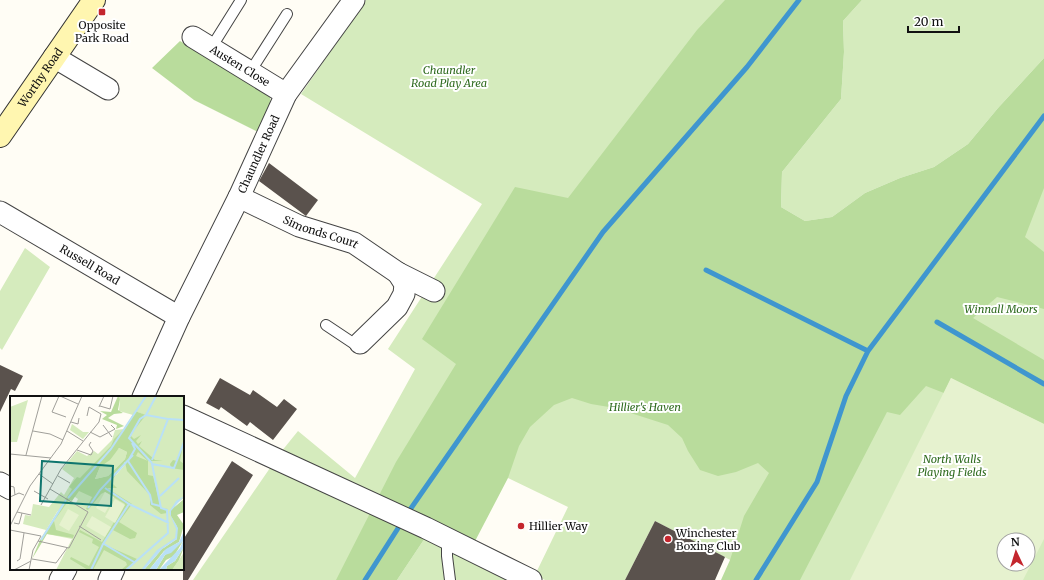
<svg xmlns="http://www.w3.org/2000/svg" width="1044" height="580" viewBox="0 0 1044 580" font-family="Merriweather,serif">
  <rect width="100%" height="100%" fill="#fffdf5"/>
  <path fill="#d5ebbd" fill-rule="evenodd" d="M 366,0 L 754,0 L 353,580 L 193,580 L 281,452 L 298,431 L 355,478 L 415,369 L 388,349 L 482,204 L 301,94 Z
    M 862,0 L 1044,0 L 1044,58 L 998,108 L 968,144 L 934,167 L 900,178 L 865,193 L 832,217 L 805,221 L 781,207 L 782,172 L 841,99 L 844,52 L 843,21 Z
    M 1044,178 L 1044,580 L 773,580 ZM 1004,540 L 1028,540 L 1028,564 L 1004,564 Z
    M 25,248 L 50,267 L 2,350 L 0,348 L 0,291 Z
    M 602,257 L 883,400 L 769,580 L 655,521 L 625,580 L 545,580 L 535,575 L 568,507 L 508,478 L 474,460 Z
    M 425,538 L 531,580 L 397,580 Z"/>
  <path fill="#b9dc9c" d="M 725,0 L 862,0 L 843,21 L 844,52 L 841,99 L 782,172 L 781,207 L 805,221 L 832,217 L 865,193 L 900,178 L 934,167 L 968,144 L 998,108 L 1044,58 L 1044,188 L 1025,237 L 1044,252 L 1044,309 L 997,297 L 973,318 L 1044,360 L 1044,424 L 951,378 L 944,393 L 926,386 L 900,415 L 887,412 L 800,580 L 721,580 L 730,560 L 744,516 L 769,473 L 758,463 L 736,472 L 718,476 L 700,470 L 688,451 L 682,438 L 668,425 L 615,408 L 591,404 L 572,398 L 554,405 L 530,427 L 519,446 L 508,478 L 473,545 L 425,538 L 397,580 L 336,580 L 396,462 L 456,364 L 422,339 L 515,187 L 568,198 L 697,30 Z
    M 180,41 L 269,93 L 272,107 L 258,132 L 194,100 L 152,68 Z"/>
  <path fill="#e6f2cf" fill-rule="evenodd" d="M 951,378 L 1044,424 L 1044,539 L 1023,580 L 850,580 ZM 1004,540 L 1028,540 L 1028,564 L 1004,564 Z"/>
  <g fill="none" stroke-linecap="round" stroke-linejoin="round">
    <path stroke="#3f96cf" stroke-width="5" d="M 706,270 L 868,351
      M 937,322 L 1044,384
      M 407,514 L 603,232 L 747,67 L 799,0
      M 365,580 L 402,522
      M 756,580 L 817,482 L 846,396 L 868,351 L 1044,116"/>
  </g>
  <path fill="#5a524d" d="M 269,163 L 318,200 L 306,216 L 259,181 Z
    M 0,365 L 23,376 L 15,391 L 11,389 L 0,412 Z
    M 220,378 L 250,395 L 253,390 L 277,407 L 284,399 L 297,409 L 273,440 L 250,422 L 247,426 L 221,407 L 219,410 L 206,403 Z
    M 232,461 L 253,475 L 188,580 L 183,580 L 183,540 Z
    M 655,521 L 725,557 L 715,580 L 625,580 Z"/>
  <g fill="none" stroke-linecap="round" stroke-linejoin="round">
    <defs>
      <path id="lane" d="M 211,48 L 241,0
        M 250,72 L 287,14
        M 326,325 L 353,343 L 360,343
        M 447,539 L 447,556 L 450,580"/>
      <g id="street">
        <path id="s1" d="M 193,37 L 286,94"/>
        <path d="M 54,57 L 108,89"/>
        <path id="s2" d="M 239,197 L 299,226 L 354,243 L 398,273 L 434,291"/>
        <path id="s3" d="M 0,212 L 179,317"/>
        <path d="M 360,343 L 397,307 L 404,294 L 405,284 L 398,273"/>
        <path id="s4" d="M 143,397 L 179,317 L 239,197 L 286,94 L 354,0"/>
        <path d="M 183,416 L 426,528 L 531,580"/>
        <path d="M 0,483 L 11,489"/>
        <path d="M 60,580 L 66,569"/>
        <path d="M 109,580 L 114,569"/>
      </g>
      <g id="secondary">
        <path id="s5" d="M 0,136 L 94,0"/>
      </g>
    </defs>
    <use href="#lane" stroke="#444" stroke-width="12"/>
    <use href="#street" stroke="#444" stroke-width="23"/>
    <use href="#secondary" stroke="#333" stroke-width="24"/>
    <use href="#lane" stroke="#fff" stroke-width="10"/>
    <use href="#street" stroke="#fff" stroke-width="21"/>
    <use href="#secondary" stroke="#fff6b0" stroke-width="22"/>
  </g>
  <g fill="#c4262e" stroke="#fff" stroke-width="1.5">
    <rect x="98" y="8" width="8" height="8" rx="2"/>
    <circle cx="521" cy="526" r="4"/>
    <circle cx="668" cy="539" r="4"/>
  </g>
  <g text-anchor="middle" dominant-baseline="central" stroke-width="4" stroke-linejoin="round" paint-order="stroke">
    <g font-size="11" fill="#111" stroke="#fff" text-anchor="start">
      <text x="102" y="25" text-anchor="middle">Opposite<tspan x="102" dy="13">Park Road</tspan></text>
      <text x="529" y="526">Hillier Way</text>
      <text x="676" y="533">Winchester<tspan x="676" dy="13">Boxing Club</tspan></text>
    </g>
    <g font-size="11" fill="#111" stroke="#fff">
      <text stroke="none"><textPath href="#s1" startOffset="55">Austen Close</textPath></text>
      <text stroke="none"><textPath href="#s5" startOffset="71">Worthy Road</textPath></text>
      <text stroke="none"><textPath href="#s4" startOffset="269">Chaundler Road</textPath></text>
      <text stroke="none"><textPath href="#s2" startOffset="89">Simonds Court</textPath></text>
      <text stroke="none"><textPath href="#s3" startOffset="104">Russell Road</textPath></text>
    </g>
    <g font-size="11" font-style="italic" fill="#2f6b1f" stroke="#fff">
      <text x="449" y="70">Chaundler<tspan x="449" dy="13">Road Play Area</tspan></text>
      <text x="1001" y="309">Winnall Moors</text>
      <text x="645" y="407">Hillier's Haven</text>
      <text x="952" y="459">North Walls<tspan x="952" dy="13">Playing Fields</tspan></text>
    </g>
  </g>
  <g transform="translate(10 396)">
    <rect width="174" height="174" fill="#fffdf5"/>
    <path d="M 108,0 L 174,0 L 174,102 L 165,109 L 168,136 L 164,145 L 158,147 L 132,174 L 46,174 L 62,143 L 37,138 L 48,118 L 59,104 L 66,107 L 68,103 L 62,99 L 72,86 L 91,97 L 129,52 L 119,41 L 130,23 L 135,19 L 125,15 L 123,19 L 109,15 L 110,3 ZM 18,4 L 7,46 L 0,46 L 0,11 ZM 62,28 L 73,36 L 79,36 L 73,43 L 60,34 ZM 114,33 L 101,53 L 47,116 L 36,134 L 13,128 L 15,119 L 21,120 L 23,108 L 39,111 L 51,96 L 54,99 L 64,82 L 52,73 L 67,55 L 77,60 L 84,55 L 88,58 L 102,44 L 105,34 ZM 109,52 L 117,56 L 115,63 L 98,80 L 85,83 L 90,71 ZM 174,156 L 174,174 L 162,174 L 169,164 Z" fill="#d5ebbd"/>
    <path d="M 108,0 L 110,3 L 108,14 L 113,17 L 104,18 L 98,22 L 114,30 L 106,33 L 107,29 L 92,23 L 97,19 L 90,15 L 101,16 ZM 125,15 L 136,19 L 120,39 L 124,43 L 131,39 L 126,45 L 128,48 L 132,45 L 129,50 L 145,64 L 153,65 L 138,65 L 128,56 L 126,60 L 138,65 L 138,79 L 143,80 L 151,112 L 158,113 L 157,117 L 151,118 L 140,109 L 140,99 L 117,75 L 115,66 L 101,86 L 107,92 L 97,92 L 122,108 L 109,126 L 127,137 L 125,142 L 120,143 L 103,134 L 93,148 L 127,163 L 115,174 L 111,174 L 117,169 L 116,166 L 94,154 L 83,174 L 78,174 L 60,163 L 61,161 L 79,170 L 89,151 L 82,147 L 83,143 L 69,136 L 70,134 L 92,146 L 115,108 L 95,96 L 91,98 L 78,114 L 76,113 L 82,101 L 69,95 L 62,105 L 59,104 L 44,125 L 46,134 L 64,139 L 63,142 L 37,138 L 22,163 L 30,144 L 62,93 L 59,91 L 67,81 L 70,82 L 101,50 L 104,43 L 114,33 ZM 109,52 L 117,56 L 115,63 L 98,80 L 85,83 L 90,71 L 100,64 ZM 174,44 L 170,65 L 174,68 L 174,74 L 161,72 L 160,68 L 163,64 L 167,65 ZM 174,103 L 174,116 L 167,119 L 174,129 L 169,146 L 154,155 L 139,174 L 134,174 L 152,153 L 167,143 L 167,130 L 161,120 L 161,114 ZM 173,145 L 164,160 L 156,164 L 149,174 L 146,174 L 155,159 ZM 174,151 L 169,164 L 162,174 L 156,174 L 157,170 L 165,165 Z" fill="#b9dc9c" fill-rule="evenodd"/>
    <path d="M 95,96 L 104,101 L 95,117 L 86,112 ZM 105,103 L 115,109 L 105,127 L 95,121 ZM 58,113 L 69,119 L 59,135 L 49,129 ZM 82,120 L 101,131 L 95,141 L 76,130 Z" fill="#e6f2cf"/>
    <path d="M 174,100 L 161,115 L 161,120 L 168,132 L 167,143 L 152,153 L 134,174 L 131,174 L 147,154 L 165,142 L 166,133 L 159,116 L 166,105 ZM 174,135 L 174,151 L 165,165 L 157,170 L 156,174 L 149,174 L 170,152 L 173,145 L 161,157 L 155,159 L 146,174 L 139,174 L 156,153 L 169,146 Z" fill="#b9e0f7"/>
    <path fill="none" stroke="#b9e0f7" stroke-width="2" d="M 136,19 L 158,23 L 142,64M 159,23 L 174,24M 122,47 L 125,53 L 118,65 L 140,99 L 142,108 L 150,110M 142,67 L 119,42 L 130,23 L 136,19 L 146,0M 150,100 L 169,82M 58,102 L 101,53 L 136,0M 119,108 L 159,127M 78,112 L 90,94 L 123,59M 31,144 L 56,104M 94,148 L 124,166M 81,174 L 93,148 L 119,108 L 95,92M 116,174 L 158,137 L 157,114 L 151,112 L 142,68 L 164,72 L 174,46"/>
    <path fill="none" stroke="#a09f9a" stroke-width="1" d="M 49,0 L 42,16 L 56,21M 50,0 L 68,8M 90,10 L 100,13 L 103,0M 89,11 L 94,0M 61,26 L 68,28 L 69,22M 93,29 L 102,41M 23,35 L 40,38 L 53,44M 57,35 L 73,45M 80,36 L 90,41 L 105,33 L 101,29M 67,54 L 81,59 L 83,55 L 79,49 L 81,46M 0,58 L 41,62M 16,59 L 32,0M 29,78 L 43,88M 48,80 L 60,87M 0,90 L 4,91 L 5,99M 24,95 L 38,103M 0,101 L 9,97 L 14,99M 31,109 L 51,73 L 89,26 L 91,18 L 79,11 L 77,20M 7,116 L 21,119M 4,127 L 9,128 L 12,117M 0,130 L 20,90 L 51,48 L 72,0M 69,130 L 91,144M 0,134 L 31,140 L 23,154 L 19,174M 28,145 L 59,152 L 78,116 L 40,93M 22,163 L 46,167 L 57,152M 7,165 L 10,163 L 14,137M 4,174 L 21,165"/>
    <path fill="#0f766e" fill-opacity="0.15" stroke="#0f766e" stroke-width="2" d="M 32,65 L 103,70 L 101,110 L 30,105 Z"/>
    <rect width="174" height="174" fill="none" stroke="#111" stroke-width="2"/>
  </g>
  <g transform="translate(1016 552) rotate(356)"><circle r="19" fill="#ffffff" stroke="#a0a0a0"/>
  <path d="M0-3L7 15L0 10L-7 15Z" fill="#c4262e"/>
  <text y="-6" font-size="11" font-weight="bold" text-anchor="middle" fill="#111111">N</text>
  </g>
  <path d="M908 26v6h51v-6" fill="none" stroke="#111111" stroke-width="2"/>
  <text x="914" y="26" font-size="12" fill="#111111" stroke="#ffffff" stroke-width="3" paint-order="stroke">20 m</text>
</svg>
